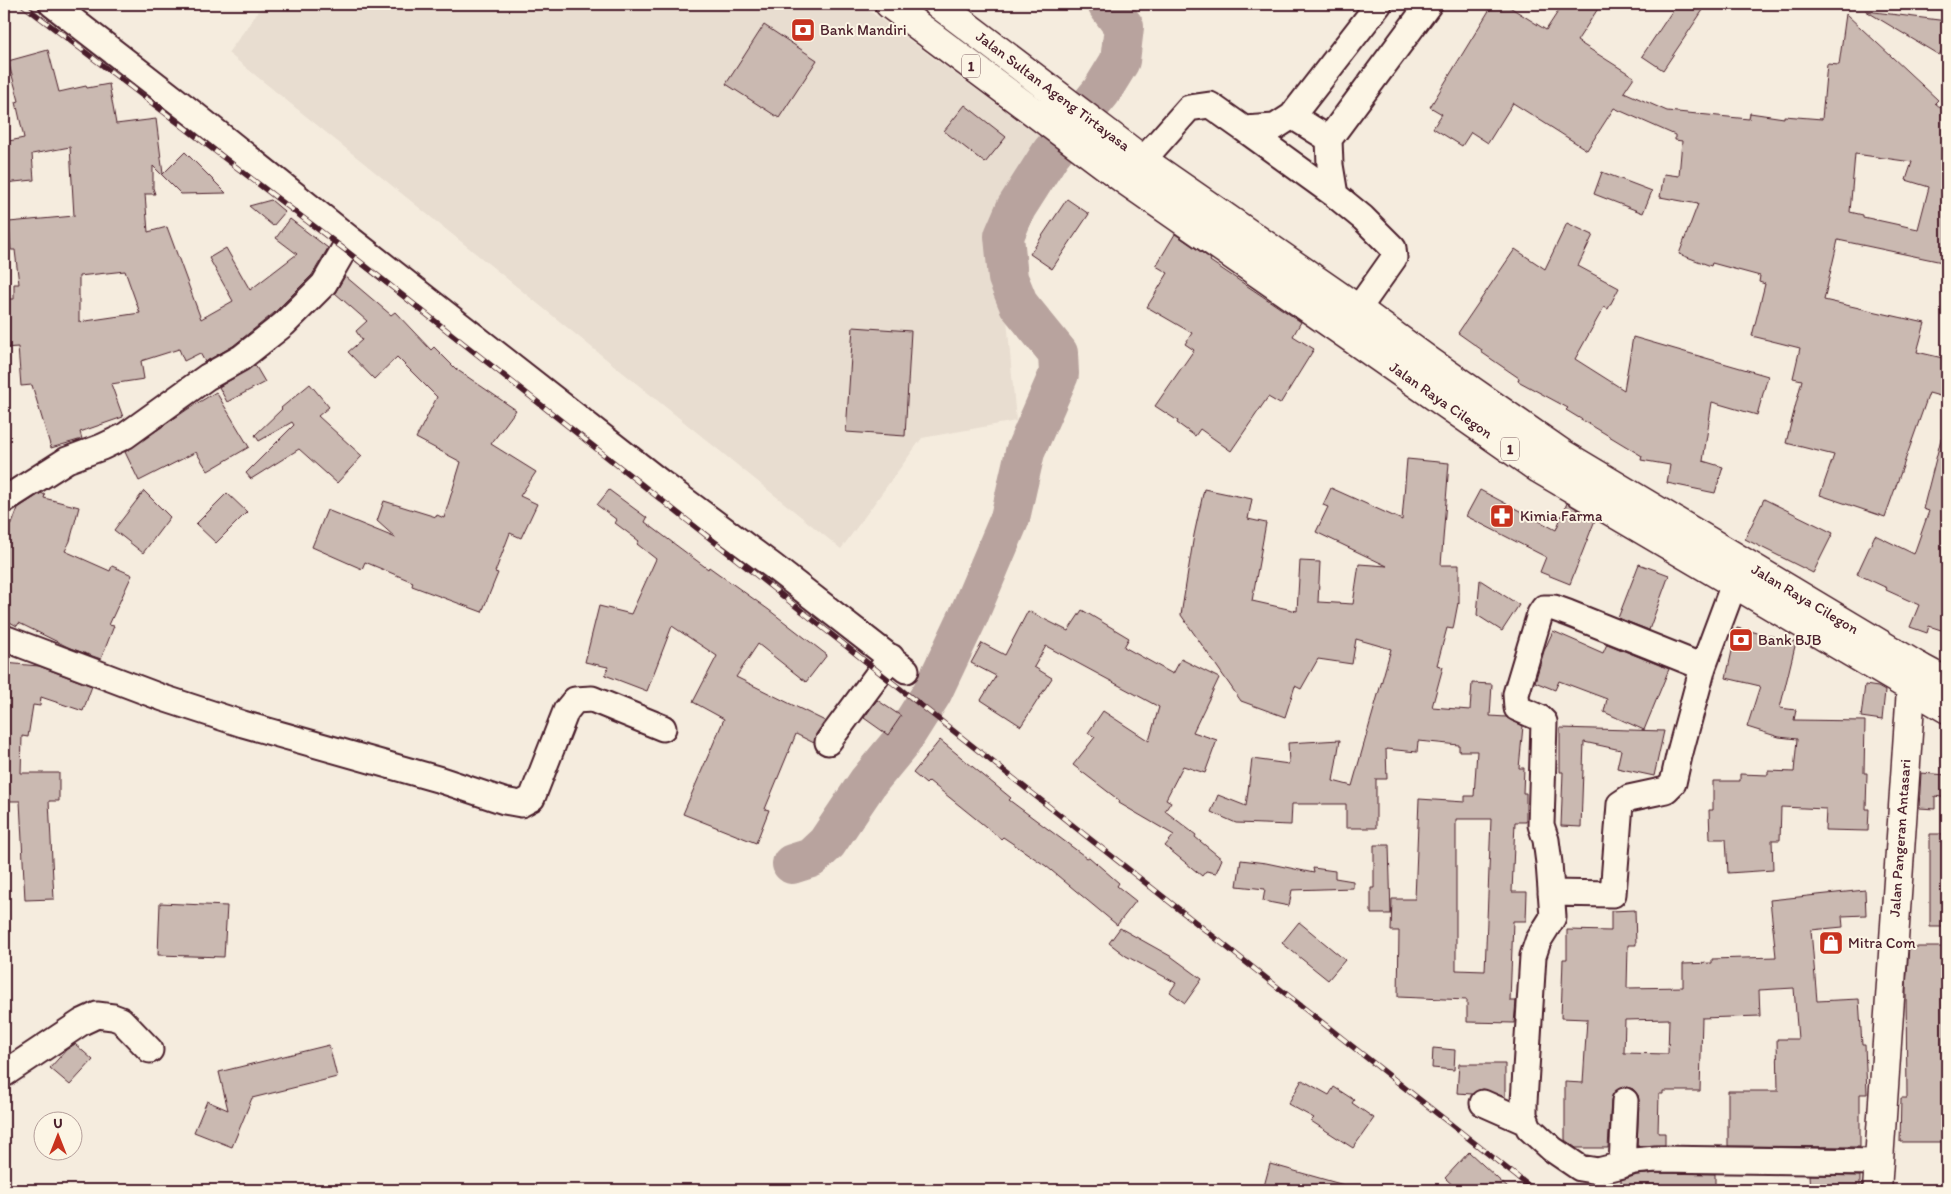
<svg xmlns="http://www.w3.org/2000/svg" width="1951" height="1194" viewBox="0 0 1951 1194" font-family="Itim,sans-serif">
  <rect width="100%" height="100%" fill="#f5ecde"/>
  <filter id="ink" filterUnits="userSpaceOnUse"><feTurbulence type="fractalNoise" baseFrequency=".02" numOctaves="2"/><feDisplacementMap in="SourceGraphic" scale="10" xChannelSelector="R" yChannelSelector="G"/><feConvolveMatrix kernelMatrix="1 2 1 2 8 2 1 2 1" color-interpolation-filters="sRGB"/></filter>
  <g filter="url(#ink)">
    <path fill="#e8ddd0" d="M 264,4 L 860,4 L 1067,156 L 998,217 L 1016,421 L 922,438 L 841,549 L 228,53 Z"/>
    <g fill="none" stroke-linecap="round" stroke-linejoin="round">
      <path stroke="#b8a39e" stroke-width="40" d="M 792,864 L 811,858 L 827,843 L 868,782 L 901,742 L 932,693 L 968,617 L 1010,518 L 1025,452 L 1059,374 L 1058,353 L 1019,305 L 1008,278 L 1004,236 L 1016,208 L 1051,153 L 1101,92 L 1120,61 L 1124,27 L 1107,4"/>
    </g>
    <path fill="#cab9b1" stroke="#4a1f2b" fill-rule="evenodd" d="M 1493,4 L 1505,4 L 1546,30 L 1563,4 L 1601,4 L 1577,41 L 1634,77 L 1624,92 L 1667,111 L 1749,119 L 1750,113 L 1784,118 L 1784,116 L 1822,119 L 1827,64 L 1839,65 L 1846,14 L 1938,100 L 1935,103 L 1947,113 L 1947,263 L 1838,240 L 1824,300 L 1925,323 L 1917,352 L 1947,359 L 1947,398 L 1929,393 L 1885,517 L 1820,495 L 1834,455 L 1786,443 L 1802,380 L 1793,378 L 1800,348 L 1752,336 L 1765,284 L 1759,282 L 1760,276 L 1712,263 L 1711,266 L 1679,254 L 1698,204 L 1660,197 L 1664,174 L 1679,176 L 1682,141 L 1675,140 L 1675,135 L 1614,108 L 1587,150 L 1513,103 L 1488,143 L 1471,132 L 1462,146 L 1433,128 L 1442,114 L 1430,107 ZM 1855,154 L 1912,162 L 1906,180 L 1929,187 L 1918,229 L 1863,217 L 1863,215 L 1850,212 Z
      M 1677,4 L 1707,4 L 1663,70 L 1642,56 Z
      M 1866,11 L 1947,21 L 1947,41 L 1939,55 Z
      M 764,25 L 817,60 L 779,118 L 726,84 Z
      M 48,50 L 59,92 L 86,86 L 87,88 L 109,84 L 116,124 L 156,119 L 163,174 L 185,152 L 226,193 L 181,194 L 153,166 L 153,188 L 155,194 L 145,194 L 148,232 L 167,227 L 201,319 L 233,301 L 209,258 L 226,248 L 250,290 L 297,254 L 276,238 L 290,219 L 328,248 L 312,275 L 274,313 L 233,346 L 205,362 L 200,353 L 184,361 L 179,349 L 141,361 L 144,379 L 111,384 L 123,417 L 80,432 L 82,439 L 51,448 L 32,385 L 21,386 L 18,347 L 4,348 L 4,299 L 14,299 L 14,284 L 19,284 L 15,250 L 11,250 L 9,222 L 74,216 L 70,147 L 32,154 L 34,180 L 4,183 L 4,142 L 24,138 L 16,102 L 19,101 L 8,61 ZM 125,271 L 140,313 L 79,322 L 79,276 Z
      M 965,105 L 1006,137 L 985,163 L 944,131 Z
      M 1602,172 L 1652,191 L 1643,213 L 1594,194 Z
      M 1067,199 L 1089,214 L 1052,269 L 1030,254 Z
      M 271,200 L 285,212 L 273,226 L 249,206 Z
      M 1567,223 L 1593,235 L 1578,266 L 1619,288 L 1608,309 L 1604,307 L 1575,359 L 1624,390 L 1633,337 L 1768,376 L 1757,415 L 1712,402 L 1703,461 L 1723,467 L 1715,493 L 1667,483 L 1670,465 L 1641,460 L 1642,456 L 1566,410 L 1568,408 L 1518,381 L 1519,378 L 1481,352 L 1482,350 L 1458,333 L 1515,249 L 1545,269 Z
      M 1175,234 L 1211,259 L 1210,261 L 1301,322 L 1293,336 L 1314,349 L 1280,404 L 1268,397 L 1231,451 L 1200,429 L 1195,436 L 1177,423 L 1178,421 L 1155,406 L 1194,350 L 1185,344 L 1192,333 L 1147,307 L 1168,273 L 1156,266 Z
      M 345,276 L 391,315 L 395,312 L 431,350 L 434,347 L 456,369 L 516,410 L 491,444 L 536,472 L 520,496 L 537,504 L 521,538 L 510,533 L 495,572 L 498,573 L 482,612 L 412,586 L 413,582 L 365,562 L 362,569 L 312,547 L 327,510 L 396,538 L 377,521 L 384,501 L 436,517 L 437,515 L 444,518 L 461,462 L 416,438 L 437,397 L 397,357 L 374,379 L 348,352 L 362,340 L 356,331 L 367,321 L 335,293 Z
      M 853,327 L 911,331 L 905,436 L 846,432 Z
      M 255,365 L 265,382 L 227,402 L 219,387 Z
      M 310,384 L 329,407 L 318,416 L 362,456 L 337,483 L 299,449 L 251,479 L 246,473 L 294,425 L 292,422 L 259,441 L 255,435 L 282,409 L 281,408 Z
      M 216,392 L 249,447 L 208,471 L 196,452 L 139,481 L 125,452 L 188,409 Z
      M 1941,439 L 1947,440 L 1947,632 L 1929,626 L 1927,633 L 1910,627 L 1919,605 L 1886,590 L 1887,588 L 1857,574 L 1875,535 L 1914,554 L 1929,511 L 1923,509 Z
      M 1407,459 L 1449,463 L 1441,565 L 1459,565 L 1459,604 L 1458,603 L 1453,629 L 1447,628 L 1437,665 L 1443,667 L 1432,707 L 1470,710 L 1472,683 L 1492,684 L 1490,716 L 1506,717 L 1523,726 L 1519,768 L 1524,768 L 1523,793 L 1526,793 L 1526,822 L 1515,822 L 1512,892 L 1527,892 L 1526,921 L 1513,921 L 1510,1001 L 1516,1001 L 1514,1023 L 1467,1022 L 1467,1000 L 1398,997 L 1399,931 L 1391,931 L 1392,899 L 1415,899 L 1419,799 L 1465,802 L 1465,796 L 1474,796 L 1477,751 L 1459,751 L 1459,745 L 1418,741 L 1417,752 L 1386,749 L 1387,779 L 1376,779 L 1376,828 L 1346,828 L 1346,804 L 1292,804 L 1291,825 L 1236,823 L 1211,812 L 1218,795 L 1246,806 L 1252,759 L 1289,764 L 1288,743 L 1340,740 L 1333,781 L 1352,786 L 1391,649 L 1356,639 L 1352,664 L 1318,659 L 1301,689 L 1295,686 L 1285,717 L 1241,701 L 1181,615 L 1194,535 L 1204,489 L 1252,499 L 1248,519 L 1266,523 L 1252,601 L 1297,611 L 1300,561 L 1320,562 L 1318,602 L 1353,604 L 1359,564 L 1387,566 L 1316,532 L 1328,507 L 1323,505 L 1331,488 L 1402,520 ZM 1456,819 L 1491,819 L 1485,971 L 1456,970 Z
      M 609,490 L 647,518 L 645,522 L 708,569 L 709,567 L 769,610 L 827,655 L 806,682 L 758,644 L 736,677 L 825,721 L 816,734 L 814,743 L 796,734 L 765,809 L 769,810 L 756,843 L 683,814 L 724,719 L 693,702 L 717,656 L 672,626 L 647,691 L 605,675 L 608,667 L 585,662 L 599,606 L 631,614 L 656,559 L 637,544 L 639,541 L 615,523 L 617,520 L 597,505 Z
      M 1480,490 L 1556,530 L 1567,503 L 1595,520 L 1570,584 L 1540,572 L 1546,557 L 1466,516 Z
      M 144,491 L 170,517 L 143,553 L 114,530 Z
      M 41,493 L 45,495 L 44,498 L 79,507 L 70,541 L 65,551 L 110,571 L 112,566 L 132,575 L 109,625 L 114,626 L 101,659 L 70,648 L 19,623 L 17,626 L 4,619 L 4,521 L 12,524 L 18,508 Z
      M 227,493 L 247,512 L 216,543 L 196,524 Z
      M 1764,499 L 1833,533 L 1813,573 L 1745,539 Z
      M 1639,564 L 1669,575 L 1649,630 L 1618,618 Z
      M 1480,580 L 1519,605 L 1502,631 L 1477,615 Z
      M 1082,610 L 1129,638 L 1124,647 L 1173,674 L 1181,659 L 1219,678 L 1193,732 L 1217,740 L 1205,773 L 1183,766 L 1166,799 L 1171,802 L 1165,811 L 1196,835 L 1195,837 L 1222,859 L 1216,873 L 1206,871 L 1202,876 L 1165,846 L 1174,835 L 1119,803 L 1120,801 L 1073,765 L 1095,737 L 1088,733 L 1103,711 L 1149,741 L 1159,707 L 1046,646 L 1034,667 L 1052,678 L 1021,726 L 981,700 L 996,676 L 971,663 L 982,643 L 1005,655 L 1028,611 L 1068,631 Z
      M 1737,628 L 1796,642 L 1780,708 L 1796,710 L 1794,720 L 1865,721 L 1864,773 L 1867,773 L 1866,809 L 1869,809 L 1868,831 L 1825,830 L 1826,809 L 1781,807 L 1780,840 L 1772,840 L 1773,870 L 1728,873 L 1726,839 L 1710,839 L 1709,810 L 1713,810 L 1713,781 L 1740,781 L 1740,774 L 1768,775 L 1768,771 L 1794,772 L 1797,739 L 1779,737 L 1747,727 L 1760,686 L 1726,678 Z
      M 1553,631 L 1603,653 L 1607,644 L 1669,669 L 1644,730 L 1604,712 L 1607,699 L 1559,681 L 1555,690 L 1535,682 L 1544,651 Z
      M 4,663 L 39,666 L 92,686 L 83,711 L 41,697 L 40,706 L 33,705 L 28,737 L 22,736 L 21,773 L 59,773 L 59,801 L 49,801 L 54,899 L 25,900 L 20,801 L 4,801 Z
      M 1865,685 L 1878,687 L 1885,691 L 1882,720 L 1861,717 Z
      M 877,700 L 901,716 L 888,735 L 864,718 Z
      M 1560,728 L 1664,731 L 1654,776 L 1617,768 L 1621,750 L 1584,742 L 1581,827 L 1561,826 L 1563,772 L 1560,772 Z
      M 940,740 L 1011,798 L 1009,800 L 1087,858 L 1089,857 L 1119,883 L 1117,886 L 1136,901 L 1117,925 L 1046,866 L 1003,837 L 1001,839 L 929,781 L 926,784 L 913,773 Z
      M 1921,773 L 1947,775 L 1947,798 L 1935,796 L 1935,809 L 1919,808 Z
      M 1930,834 L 1947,834 L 1947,927 L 1930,927 Z
      M 1374,845 L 1389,845 L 1391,914 L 1371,914 L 1371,888 L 1374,888 Z
      M 1241,860 L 1266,863 L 1314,873 L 1313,868 L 1335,871 L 1335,878 L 1353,881 L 1353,888 L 1292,890 L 1289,906 L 1263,901 L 1265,889 L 1237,886 Z
      M 1865,890 L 1866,915 L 1842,916 L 1843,927 L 1811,930 L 1817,1001 L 1859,999 L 1862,1045 L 1865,1045 L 1867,1094 L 1860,1094 L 1860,1147 L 1728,1146 L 1728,1091 L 1778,1091 L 1777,1039 L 1798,1039 L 1794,988 L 1759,990 L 1760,1016 L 1702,1018 L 1700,1091 L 1663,1091 L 1663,1094 L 1659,1094 L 1658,1133 L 1665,1133 L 1665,1145 L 1637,1146 L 1639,1101 L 1638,1095 L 1633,1089 L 1626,1087 L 1618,1089 L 1613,1094 L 1611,1100 L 1608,1148 L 1576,1148 L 1565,1140 L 1565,1082 L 1583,1083 L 1587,1019 L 1561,1018 L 1563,959 L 1567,959 L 1567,930 L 1611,931 L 1611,911 L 1635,910 L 1636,945 L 1628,945 L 1627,988 L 1683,987 L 1683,964 L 1712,963 L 1712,959 L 1776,957 L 1770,900 ZM 1669,1019 L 1668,1054 L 1624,1053 L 1625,1020 Z
      M 160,903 L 227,906 L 224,957 L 158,955 Z
      M 1299,922 L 1345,960 L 1328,980 L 1282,943 Z
      M 1120,928 L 1172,957 L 1202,979 L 1185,1003 L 1170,992 L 1176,983 L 1126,956 L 1109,943 Z
      M 1909,947 L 1944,947 L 1944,1000 L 1947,1000 L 1947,1142 L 1900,1142 L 1901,1098 L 1907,1098 L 1906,987 Z
      M 75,1044 L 93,1060 L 70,1085 L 50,1068 L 66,1050 Z
      M 329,1045 L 337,1077 L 252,1098 L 232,1147 L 194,1132 L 207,1101 L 228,1110 L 219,1072 Z
      M 1433,1048 L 1455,1050 L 1454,1070 L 1432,1068 Z
      M 1459,1064 L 1505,1064 L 1505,1097 L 1482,1089 L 1472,1094 L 1457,1093 Z
      M 1302,1080 L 1329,1095 L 1334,1087 L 1354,1100 L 1352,1103 L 1374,1118 L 1353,1148 L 1311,1121 L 1314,1118 L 1288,1104 Z
      M 1469,1152 L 1510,1190 L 1458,1190 L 1445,1178 Z
      M 1270,1164 L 1344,1185 L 1343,1190 L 1263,1190 Z
      M 1657,1173 L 1715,1174 L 1715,1190 L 1621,1190 L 1621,1180 L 1637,1175 Z
      M 1809,1175 L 1860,1176 L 1860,1190 L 1810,1190 Z"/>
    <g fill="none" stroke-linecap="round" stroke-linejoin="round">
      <defs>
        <path id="minor" d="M 1292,116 L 1329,139
          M 1244,129 L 1335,195
          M 1143,160 L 1189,108 L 1210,105 L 1244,129 L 1275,127 L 1292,116 L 1379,4
          M 350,239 L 660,482 L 774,567 L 906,670
          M 1358,309 L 1394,258 L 1393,248 L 1363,218 L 1335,195 L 1330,165 L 1329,139 L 1429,4
          M 4,500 L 67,460 L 102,447 L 125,436 L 207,377 L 241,358 L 284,324 L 324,284 L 350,239 L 195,115 L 52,4
          M 4,638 L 163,698 L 243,724 L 441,780 L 504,801 L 521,804 L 532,798 L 566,711 L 575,700 L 592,699 L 663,728
          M 828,742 L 891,657
          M 1551,893 L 1613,894 L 1620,804 L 1629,798 L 1666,790 L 1673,783 L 1679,756 L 1703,667
          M 4,1074 L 82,1022 L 97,1015 L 113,1017 L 121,1020 L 150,1050
          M 1625,1101 L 1622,1165 L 1634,1161 L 1656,1159 L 1878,1162
          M 1483,1103 L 1526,1122
          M 1622,1165 L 1598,1171 L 1580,1168 L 1552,1149 L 1529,1128 L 1524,1115 L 1524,1102 L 1533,956 L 1538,941 L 1553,917 L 1549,863 L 1546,840 L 1541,825 L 1544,722 L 1540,718 L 1517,708 L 1516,694 L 1540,614 L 1544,608 L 1554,608 L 1568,613 L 1703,667 L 1734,584"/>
        <path id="tertiary" d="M 1877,1190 L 1911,689 L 1919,667"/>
        <path id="trunk" d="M 889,4 L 1126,181 L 1539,469 L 1947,709
          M 938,4 L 1143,160 L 1358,309 L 1432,363 L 1563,454 L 1919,667 L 1947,682"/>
      </defs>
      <use href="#minor" stroke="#4a1f2b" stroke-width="29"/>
      <use href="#tertiary" stroke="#4a1f2b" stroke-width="31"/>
      <use href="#trunk" stroke="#4a1f2b" stroke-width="31"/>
      <use href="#minor" stroke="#fcf5e5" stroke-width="25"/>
      <use href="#tertiary" stroke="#fcf5e5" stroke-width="28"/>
      <use href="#trunk" stroke="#fcf5e5" stroke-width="28"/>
      <defs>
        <path id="rail" d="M 22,4 L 344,249 L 1534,1190"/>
      </defs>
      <use href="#rail" stroke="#4a1f2b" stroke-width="5.5"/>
      <use href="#rail" stroke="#fcf5e5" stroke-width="4" stroke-dasharray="11" stroke-linecap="butt"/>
    </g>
  </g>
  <defs>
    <symbol id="bank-square" viewBox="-11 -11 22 22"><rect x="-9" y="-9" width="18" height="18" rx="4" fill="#c8321e" stroke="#fcf5e5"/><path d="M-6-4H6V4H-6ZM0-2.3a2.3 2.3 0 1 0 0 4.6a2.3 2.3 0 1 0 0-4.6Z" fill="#fff"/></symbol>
    <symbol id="pharmacy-square" viewBox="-11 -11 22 22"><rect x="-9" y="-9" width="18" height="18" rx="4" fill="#c8321e" stroke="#fcf5e5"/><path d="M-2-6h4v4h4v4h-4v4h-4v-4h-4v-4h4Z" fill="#fff"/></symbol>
    <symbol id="shop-square" viewBox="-11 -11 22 22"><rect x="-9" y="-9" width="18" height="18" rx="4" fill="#c8321e" stroke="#fcf5e5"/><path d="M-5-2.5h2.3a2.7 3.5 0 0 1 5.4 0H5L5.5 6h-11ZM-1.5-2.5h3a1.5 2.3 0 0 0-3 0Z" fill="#fff"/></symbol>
  </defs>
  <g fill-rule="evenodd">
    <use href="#bank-square" x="789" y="16" width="28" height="28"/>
    <use href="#pharmacy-square" x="1488" y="502" width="28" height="28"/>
    <use href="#bank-square" x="1727" y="626" width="28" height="28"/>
    <use href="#shop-square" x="1817" y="929" width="28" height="28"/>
  </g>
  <g text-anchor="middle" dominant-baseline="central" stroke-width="4" stroke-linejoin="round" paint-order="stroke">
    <g fill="#fcf5e5" stroke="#7f5f63" stroke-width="1">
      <rect x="962" y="54.5" width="18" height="23" rx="4"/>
      <rect x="1501" y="437.5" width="18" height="23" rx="4"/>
    </g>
    <g font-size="14" font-weight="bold" fill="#4a1f2b">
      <text x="971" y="66">1</text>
      <text x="1510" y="449">1</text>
    </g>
    <g font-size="15" fill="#4a1f2b" stroke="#fcf5e5" text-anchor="start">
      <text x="820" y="30">Bank Mandiri</text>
      <text x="1520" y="516">Kimia Farma</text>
      <text x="1758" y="640">Bank BJB</text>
      <text x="1848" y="943">Mitra Com</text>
    </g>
    <g font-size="15" fill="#4a1f2b" stroke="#fcf5e5">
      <text transform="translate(1053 91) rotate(37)">Jalan Sultan Ageng Tirtayasa</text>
      <text transform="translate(1441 400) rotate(35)">Jalan Raya Cilegon</text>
      <text transform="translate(1805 599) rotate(31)">Jalan Raya Cilegon</text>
      <text transform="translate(1900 838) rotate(-86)">Jalan Pangeran Antasari</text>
    </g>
  </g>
  <rect width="1951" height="1194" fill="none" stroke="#fcf5e5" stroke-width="20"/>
  <rect x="10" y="10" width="1931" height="1174" fill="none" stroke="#4a1f2b" stroke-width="2" filter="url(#ink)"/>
  <g transform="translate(58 1136)"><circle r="24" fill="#fcf5e5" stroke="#b59f9b"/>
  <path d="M0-4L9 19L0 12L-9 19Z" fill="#c8321e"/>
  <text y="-8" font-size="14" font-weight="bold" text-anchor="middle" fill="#4a1f2b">U</text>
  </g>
</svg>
